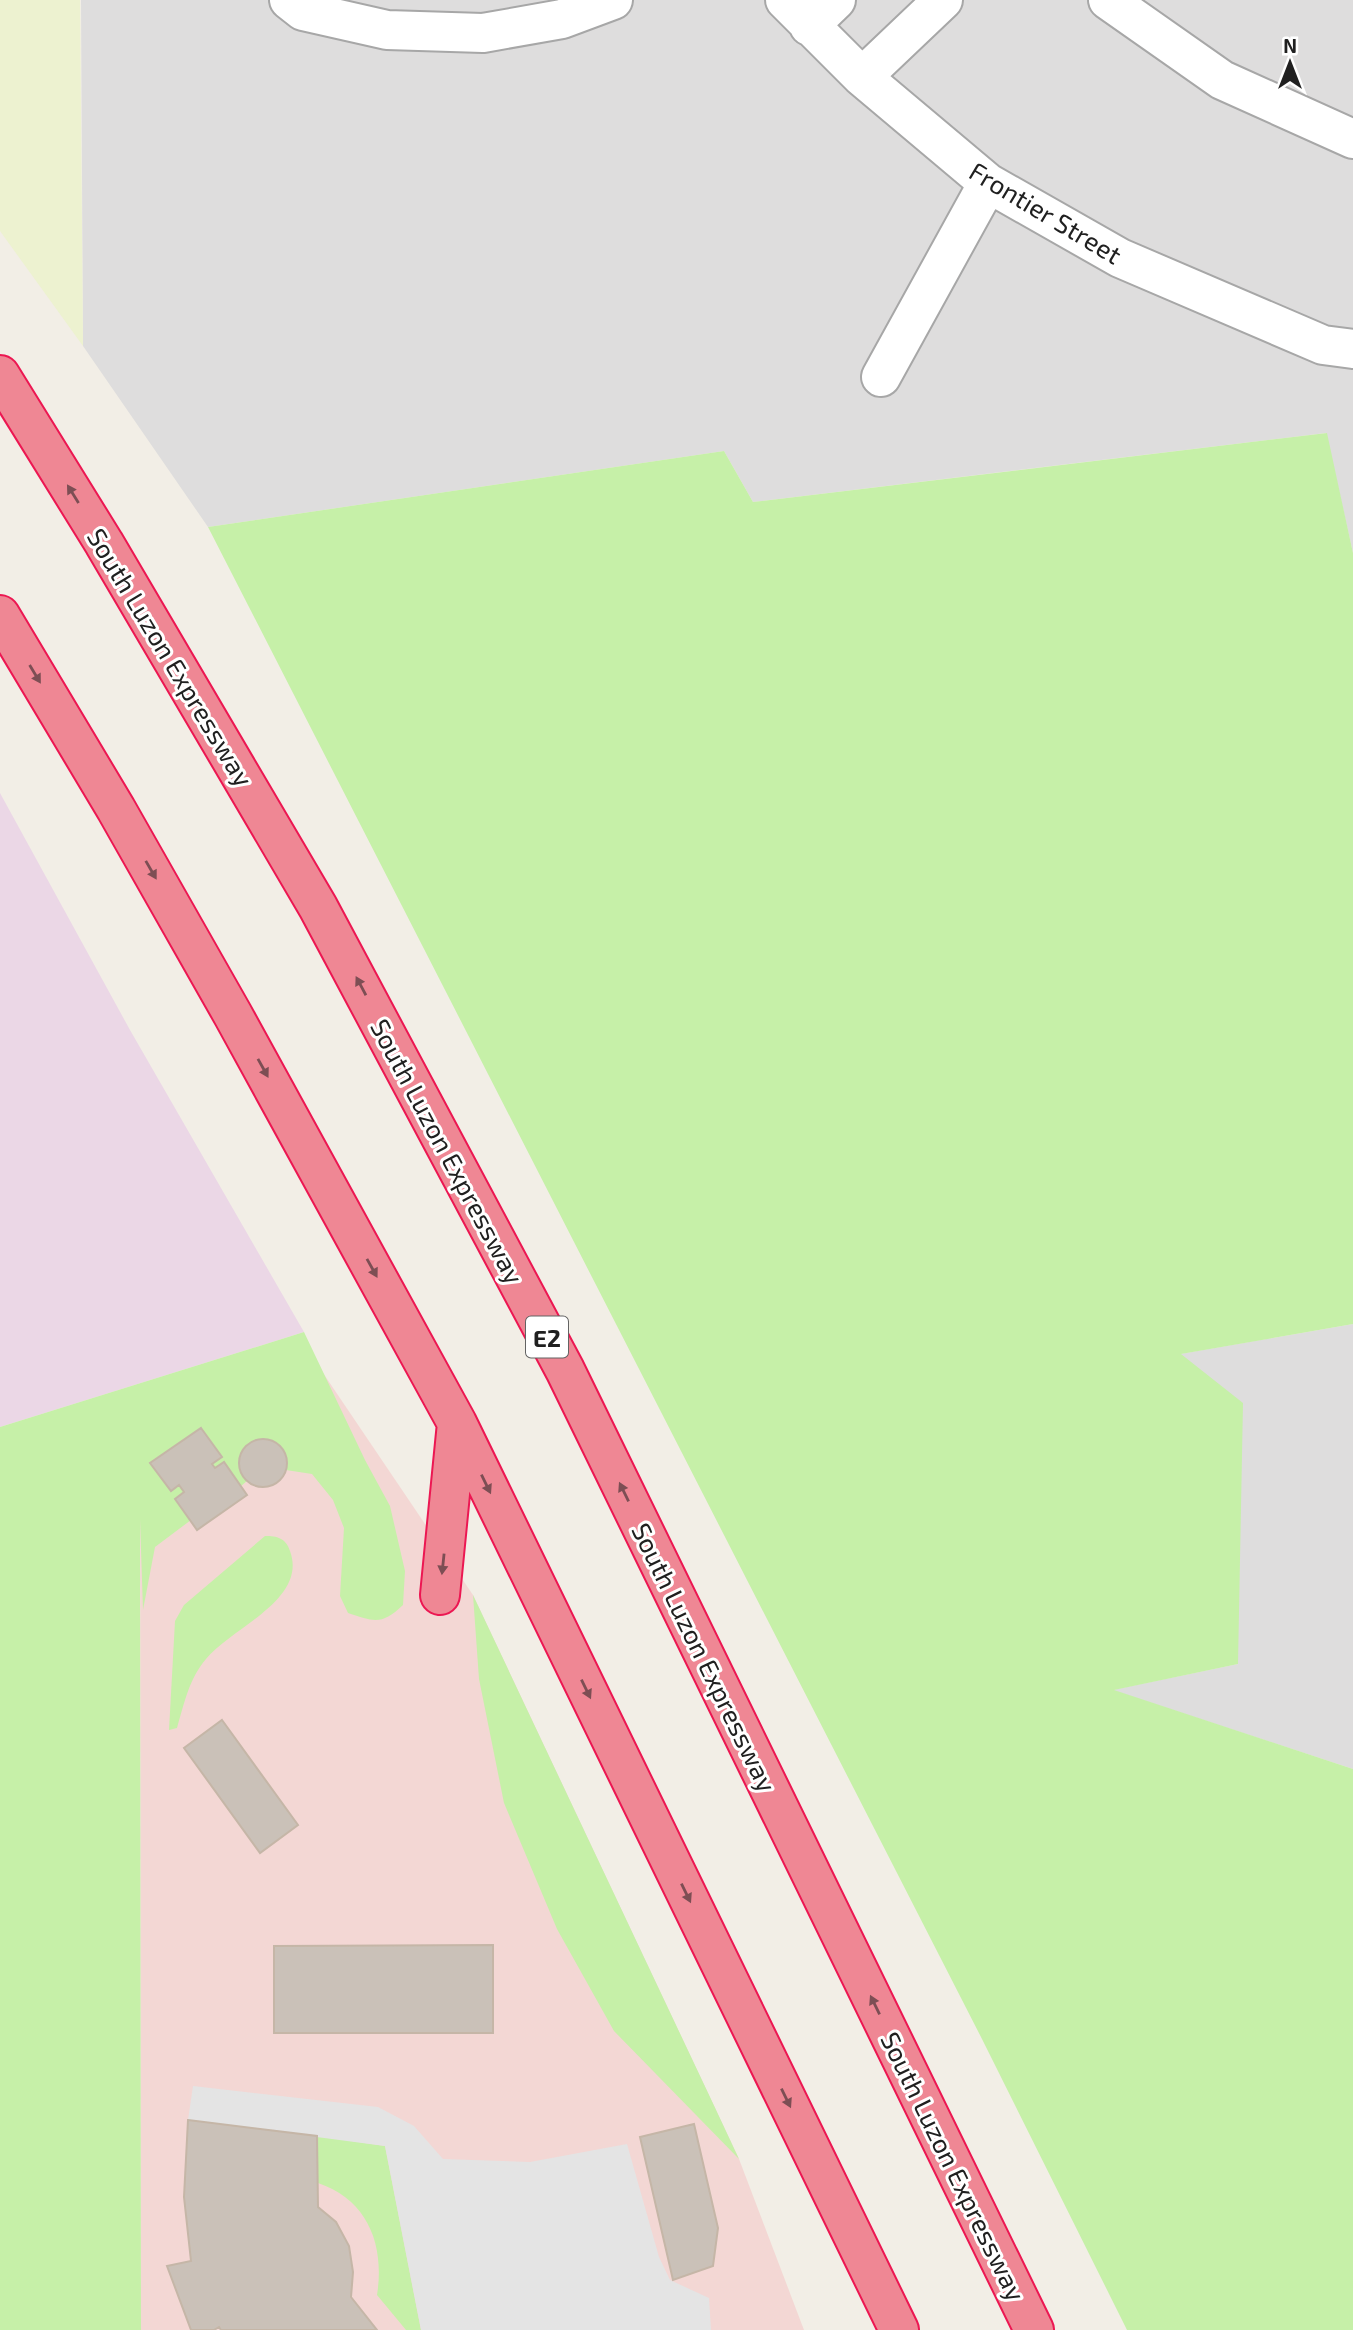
<svg xmlns="http://www.w3.org/2000/svg" width="1353" height="2330" viewBox="0 0 1353 2330" font-family="'Exo 2',sans-serif">
  <rect width="100%" height="100%" fill="#f2eee6"/>
  <path fill="#dedddd" d="M 81,0 L 1353,0 L 1353,553 L 1326,433 L 753,502 L 724,451 L 208,527 L 83,346 Z
    M 1353,1324 L 1353,1769 L 1112,1690 L 1238,1664 L 1180,1354 Z"/>
  <path fill="#f3d7d4" d="M 323,1373 L 473,1595 L 739,2159 L 804,2330 L 141,2330 L 140,1439 Z"/>
  <path fill="#ebd7e6" d="M 0,793 L 130,1030 L 304,1332 L 0,1427 Z"/>
  <path fill="#edf2d0" d="M 0,0 L 80,0 L 83,346 L 0,231 Z"/>
  <path fill="#c6f0a8" d="M 1327,433 L 1353,553 L 1353,1324 L 1181,1354 L 1243,1403 L 1238,1664 L 1114,1690 L 1353,1769 L 1353,2330 L 1127,2330 L 982,2039 L 208,527 L 724,451 L 753,502 Z
    M 304,1332 L 365,1460 L 390,1506 L 405,1571 L 403,1605 C 382,1625 375,1622 348,1613 L 340,1596 L 344,1528 L 333,1500 L 312,1474 L 286,1470 C 294,1419 214,1439 247,1481 L 241,1486 L 224,1462 L 215,1468 L 212,1464 L 221,1457 L 151,1463 L 170,1490 L 179,1485 L 184,1492 L 191,1520 L 155,1547 L 143,1610 L 140,1519 L 141,2330 L 0,2330 L 0,1427 Z
    M 265,1536 C 277,1536 286,1538 290,1551 C 308,1600 231,1628 206,1659 C 189,1679 184,1704 177,1728 L 169,1730 L 175,1621 L 184,1605 Z
    M 473,1595 L 710,2097 L 739,2159 L 614,2031 L 557,1929 L 504,1803 L 479,1679 Z
    M 317,2136 L 385,2146 L 421,2330 L 406,2330 L 377,2295 C 385,2245 368,2200 318,2183 Z"/>
  <path fill="#e4e4e4" d="M 193,2086 L 378,2107 L 414,2126 L 443,2159 L 530,2162 L 627,2144 L 659,2257 L 670,2280 L 709,2298 L 711,2330 L 421,2330 L 385,2146 L 188,2120 Z"/>
  <path fill="#cac1b8" stroke="#c5b6a7" stroke-width="2" d="M 201,1428 L 222,1457 L 212,1464 L 215,1468 L 224,1462 L 247,1495 L 197,1530 L 175,1499 L 184,1492 L 179,1485 L 171,1491 L 150,1463 Z
    M239 1463a24 24 0 1 1 48 0a24 24 0 1 1-48 0Z
    M 222,1720 L 298,1825 L 260,1853 L 184,1748 Z
    M 493,1945 L 493,2033 L 274,2033 L 274,1946 Z
    M 188,2120 L 317,2136 L 318,2207 L 336,2222 L 349,2246 L 353,2272 L 351,2297 L 377,2330 L 221,2330 L 219,2327 L 214,2330 L 191,2330 L 167,2266 L 191,2261 L 184,2197 Z
    M 694,2124 L 718,2228 L 713,2266 L 673,2280 L 640,2137 Z"/>
  <g fill="none" stroke-linecap="round" stroke-linejoin="round">
    <defs>
      <path id="minor" d="M 289,0 L 303,11 L 387,30 L 483,33 L 562,19 L 613,0
        M 785,0 L 862,77 L 988,183 L 1120,258 L 1323,345 L 1353,349
        M 1108,0 L 1222,80 L 1353,139
        M 809,26 L 836,0
        M 862,77 L 943,0
        M 881,377 L 988,183"/>
      <path id="highway" d="M 0,375 L 104,543 L 318,907 L 565,1370 L 1034,2330
        M 0,615 L 116,809 L 233,1015 L 457,1423 L 899,2330
        M 440,1595 L 457,1423"/>
    </defs>
    <use href="#minor" stroke="#a7a7a7" stroke-width="42"/>
    <use href="#highway" stroke="#ec1752" stroke-width="42"/>
    <use href="#minor" stroke="#fff" stroke-width="38"/>
    <use href="#highway" stroke="#ef8794" stroke-width="38"/>
  </g>
  <defs><path id="oneway-solid" d="M-6-.8H1V-3.2L6.5 0L1 3.2V.8H-6Z" transform="scale(1.75)"/></defs>
  <g fill="#7d4e54">
    <use href="#oneway-solid" transform="translate(73 494) rotate(-122)"/>
    <use href="#oneway-solid" transform="translate(35 674) rotate(59)"/>
    <use href="#oneway-solid" transform="translate(151 870) rotate(60)"/>
    <use href="#oneway-solid" transform="translate(361 986) rotate(-118)"/>
    <use href="#oneway-solid" transform="translate(263 1068) rotate(61)"/>
    <use href="#oneway-solid" transform="translate(372 1268) rotate(61)"/>
    <use href="#oneway-solid" transform="translate(486 1484) rotate(64)"/>
    <use href="#oneway-solid" transform="translate(624 1492) rotate(-116)"/>
    <use href="#oneway-solid" transform="translate(443 1564) rotate(96)"/>
    <use href="#oneway-solid" transform="translate(586 1689) rotate(64)"/>
    <use href="#oneway-solid" transform="translate(686 1893) rotate(64)"/>
    <use href="#oneway-solid" transform="translate(875 2005) rotate(-116)"/>
    <use href="#oneway-solid" transform="translate(786 2098) rotate(64)"/>
  </g>
  <g text-anchor="middle" dominant-baseline="central" stroke-width="6" stroke-linejoin="round" paint-order="stroke">
    <rect fill="#fff" stroke="#636363" stroke-width="2" x="526" y="1316.5" width="42" height="41" rx="5"/>
    <g font-size="24" font-weight="bold" fill="#202020">
      <text x="547" y="1337">E2</text>
    </g>
    <g font-size="26" fill="#202020" stroke="#fff">
      <text transform="translate(1046 212) rotate(31)">Frontier Street</text>
      <text transform="translate(171 657) rotate(59)">South Luzon Expressway</text>
      <text transform="translate(448 1151) rotate(62)">South Luzon Expressway</text>
      <text transform="translate(705 1657) rotate(64)">South Luzon Expressway</text>
      <text transform="translate(954 2166) rotate(64)">South Luzon Expressway</text>
    </g>
  </g>
  <g transform="translate(1290 63)" stroke="#ffffff" stroke-width="5" paint-order="stroke">
  <path d="M0-5L12 26L0 18L-12 26Z" fill="#202020"/>
  <text y="-10" font-size="19" font-weight="bold" text-anchor="middle" fill="#202020">N</text>
  </g>
</svg>
